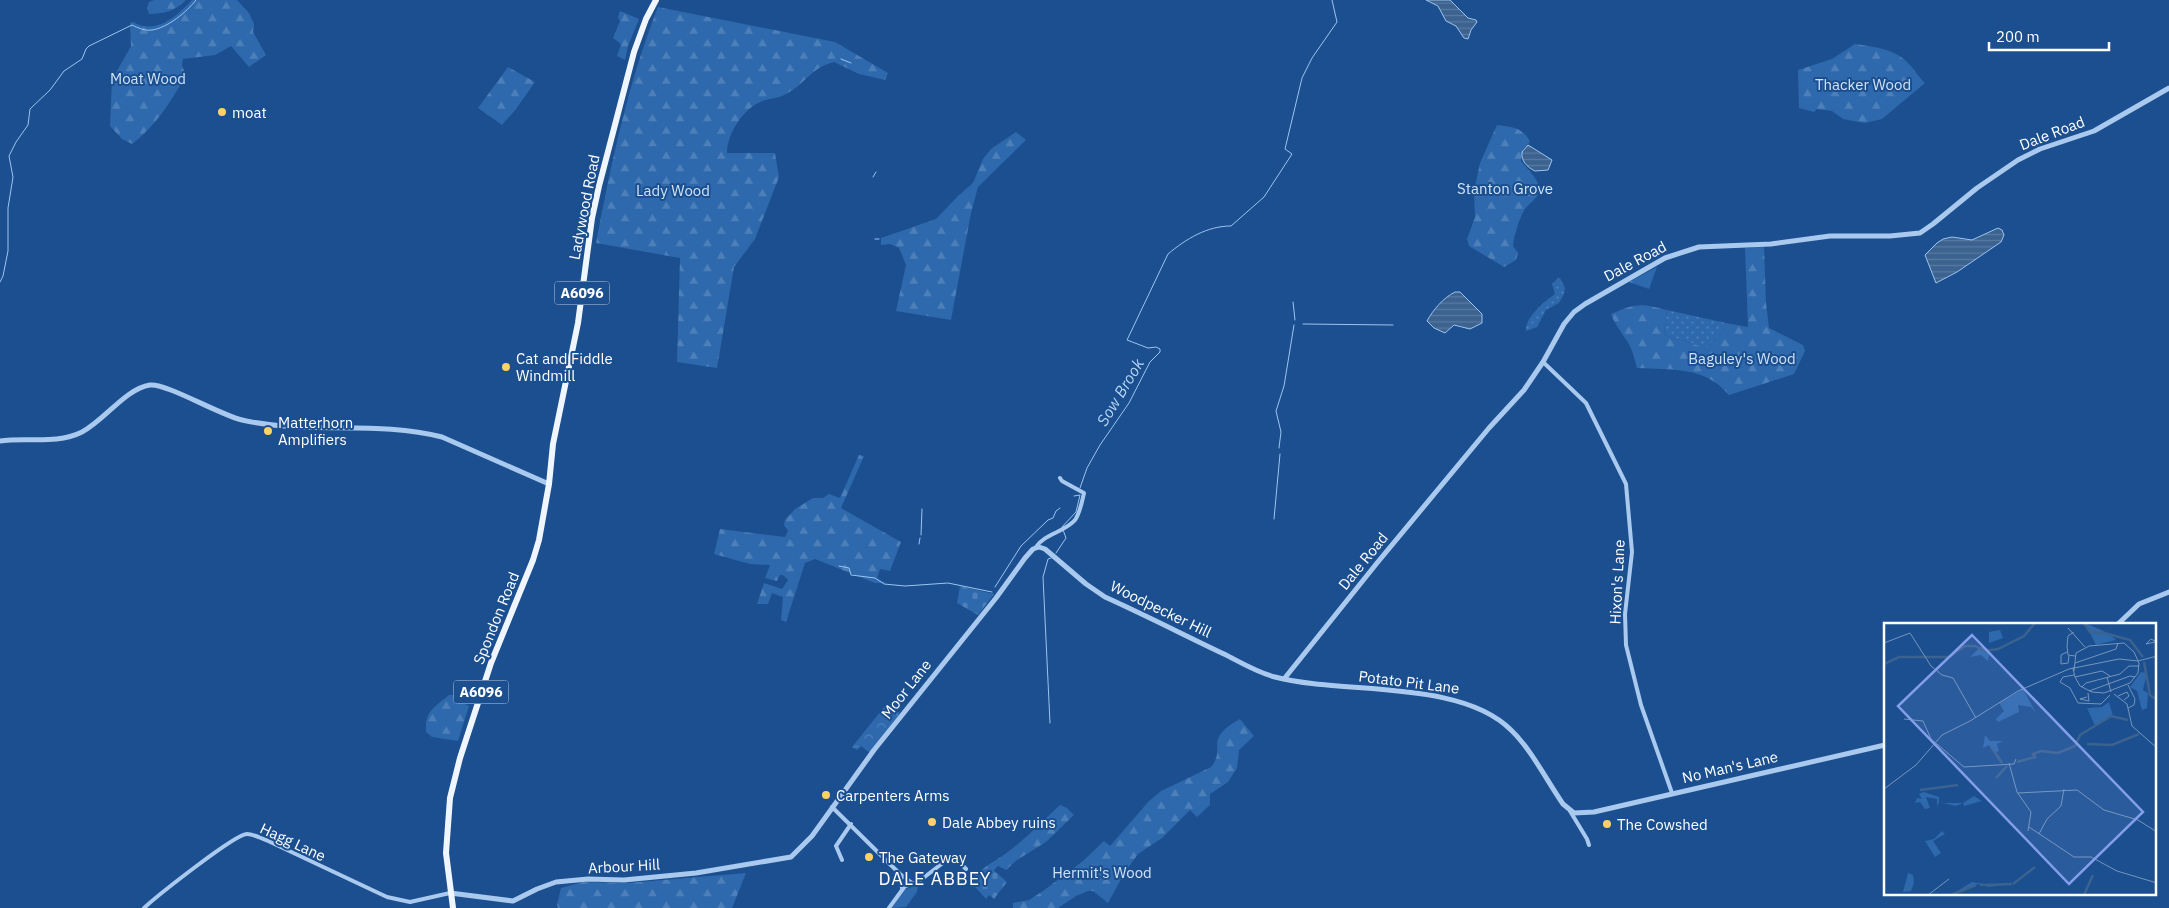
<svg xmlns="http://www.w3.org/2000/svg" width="2169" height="908" viewBox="0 0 2169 908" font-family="'IBM Plex Sans',sans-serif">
  <defs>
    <pattern id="grass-dots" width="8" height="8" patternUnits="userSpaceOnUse" patternTransform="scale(1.25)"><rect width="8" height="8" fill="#2e69ad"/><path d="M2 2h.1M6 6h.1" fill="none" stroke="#4d80b9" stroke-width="1.8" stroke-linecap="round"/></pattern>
    <pattern id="forest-firs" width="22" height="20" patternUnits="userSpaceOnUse" patternTransform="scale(1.25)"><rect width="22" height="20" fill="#2e69ad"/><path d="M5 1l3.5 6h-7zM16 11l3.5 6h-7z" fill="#4d80b9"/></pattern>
    <pattern id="cemetery-stones" width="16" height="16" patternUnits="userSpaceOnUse" patternTransform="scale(1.25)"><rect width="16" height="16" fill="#2e69ad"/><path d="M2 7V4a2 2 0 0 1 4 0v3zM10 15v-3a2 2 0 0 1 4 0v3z" fill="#4d80b9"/></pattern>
    <pattern id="park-crowns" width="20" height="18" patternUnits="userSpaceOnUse" patternTransform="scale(1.25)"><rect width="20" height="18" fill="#2e69ad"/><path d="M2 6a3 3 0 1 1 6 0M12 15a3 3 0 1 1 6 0" fill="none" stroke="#4d80b9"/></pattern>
    <pattern id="water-rules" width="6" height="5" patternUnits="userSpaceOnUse" patternTransform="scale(1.25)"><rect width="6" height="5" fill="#3c6290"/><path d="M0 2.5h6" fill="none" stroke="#597aa1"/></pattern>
  </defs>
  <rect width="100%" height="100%" fill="#1b4f8f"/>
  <path fill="url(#grass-dots)" d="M 1558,278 L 1560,278 L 1565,288 L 1564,294 L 1559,303 L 1546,310 L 1537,327 L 1526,331 C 1525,317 1545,301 1555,294 L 1552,284 Z
    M 1667,310 L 1731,324 L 1726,328 L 1707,348 L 1664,335 Z"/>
  <path fill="url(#forest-firs)" d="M 154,0 L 186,0 C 176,11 163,14 149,14 L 147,8 L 149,2 Z
    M 192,0 L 237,0 L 249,13 L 254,24 L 253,32 L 266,55 L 249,67 L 231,46 L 215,55 L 183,59 L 182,66 L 186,75 C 172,100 156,126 132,144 L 122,139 L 110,126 L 112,80 L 131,46 L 130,23 L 133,22 C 156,35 176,17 192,0 Z
    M 658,7 L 835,42 L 888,73 L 885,80 L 859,74 L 834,62 C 810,68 806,84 786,94 C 778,99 768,98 760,102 C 742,110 727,135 727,153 L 775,153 L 779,177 L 755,239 L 734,267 L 717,368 L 677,362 L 680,258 L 596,243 C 611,164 628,83 658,7 Z
    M 620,11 L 639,19 L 628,46 L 625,60 L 617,56 L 621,44 L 613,38 L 620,21 L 618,17 Z
    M 1855,44 C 1873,47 1893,48 1907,62 C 1914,68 1918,77 1925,83 L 1882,119 L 1865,123 L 1853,121 L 1843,119 L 1832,111 L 1817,109 L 1814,112 L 1799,108 L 1798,70 L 1832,59 Z
    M 508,67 L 535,82 L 516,109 L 502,125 L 478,108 Z
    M 1497,125 C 1512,127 1523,127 1530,142 L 1523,149 L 1521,161 C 1527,169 1537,177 1539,187 C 1540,198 1530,202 1525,209 C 1519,219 1514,235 1513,246 L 1518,253 L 1516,260 L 1504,267 L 1469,246 L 1467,239 L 1475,217 L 1474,191 L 1480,163 Z
    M 1016,132 L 1026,140 L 978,187 L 971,213 L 951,320 L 896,311 L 906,265 L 899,248 L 890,244 L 881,245 L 881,238 L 936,219 L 957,197 L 973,183 L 983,159 L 991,149 Z
    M 1764,247 L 1766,303 L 1769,328 L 1803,345 L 1805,351 L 1794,374 L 1729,395 C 1705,366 1671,370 1637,368 C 1634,357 1632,347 1625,338 C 1619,329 1615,324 1611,314 C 1636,303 1641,303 1667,310 L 1664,335 L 1707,348 L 1726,328 L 1731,324 L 1748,327 L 1745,248 Z
    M 1657,267 L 1649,289 L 1629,282 Z
    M 859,455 L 864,456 L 841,508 L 901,542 L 890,571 L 880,569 L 877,578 L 885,583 L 875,583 L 815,559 L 805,563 L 786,622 L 781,620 L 783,597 L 772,593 L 768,604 L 757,604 L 764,583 L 782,589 L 788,580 L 783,575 L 780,575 L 777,581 L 765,578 L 770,565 L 750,564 L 714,554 L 720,529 L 785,537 L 788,531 L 784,525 L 785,520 L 795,509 L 813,498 L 823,498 L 829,494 L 840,498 Z
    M 449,695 L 454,695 L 457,700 L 469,706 L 458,741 L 432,737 L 426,732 C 425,710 434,708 449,695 Z
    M 1240,719 L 1254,736 L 1239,750 L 1237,768 L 1228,782 L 1210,794 L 1210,805 L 1197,817 L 1190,810 L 1162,838 L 1138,854 L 1125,872 L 1108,903 L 1093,891 L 1088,891 L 1076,896 L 1058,908 L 1013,908 L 1013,903 L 1029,900 L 1043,891 L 1083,861 L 1104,841 L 1110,846 L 1149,801 L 1161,791 L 1211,767 C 1227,748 1202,740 1240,719 Z
    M 1060,805 L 1067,808 L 1074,815 L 1046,842 L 1017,860 L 1006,870 L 998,866 L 993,871 L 988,865 C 1017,849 1036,827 1060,805 Z
    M 746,873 L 732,908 L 558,908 L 557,905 L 561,888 L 583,882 L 628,883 Z"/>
  <path fill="url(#cemetery-stones)" d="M 960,586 L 994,594 L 978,615 L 957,603 Z
    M 988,865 L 1007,882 L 994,899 L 989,895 L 986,899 L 976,888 L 973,880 L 976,874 Z"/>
  <path fill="url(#park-crowns)" d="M 885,706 L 900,713 L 870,753 L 861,746 L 857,750 L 852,747 Z"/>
  <path fill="#2e69ad" d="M 918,885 L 917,892 L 906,907 L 892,908 L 903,890 Z"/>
  <path fill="url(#water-rules)" stroke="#9cc4f0" d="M 1426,0 L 1450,0 L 1468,18 L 1476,20 L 1477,22 L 1471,30 L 1468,39 L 1464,38 L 1456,26 L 1446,21 L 1438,6 Z
    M 1528,145 L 1552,160 L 1548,170 L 1535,171 C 1527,167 1521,161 1522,152 Z
    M 1998,228 L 2002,230 L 2004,235 L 2001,242 L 1957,272 L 1936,283 L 1925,255 L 1937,243 L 1943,239 L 1952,237 L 1972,240 Z
    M 1455,292 L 1460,292 L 1482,314 L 1482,323 L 1470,329 L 1454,325 L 1445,333 L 1434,328 L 1427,321 C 1433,310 1443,298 1455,292 Z"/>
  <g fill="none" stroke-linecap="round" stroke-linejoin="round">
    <path stroke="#9cc4f0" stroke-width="1" d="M 841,59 L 851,63
      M 873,177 L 876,172
      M 875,239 L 879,239
      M 0,282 L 3,276 L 8,251 L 8,208 L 13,177 L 9,156 L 16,142 L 28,125 L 30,109 L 50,90 L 64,71 L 82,59 L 86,49 L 89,46 L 132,25 C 138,28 145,31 152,30 C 167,28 187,12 196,0
      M 1293,302 L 1295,320
      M 1303,324 L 1393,325
      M 1279,448 L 1281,432 L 1276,411 L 1284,386 L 1294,325
      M 1080,488 L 1087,468 L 1100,445 L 1129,403 L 1150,362 L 1160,352 L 1160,349 L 1156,347 L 1148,348 L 1127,340 L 1168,254 C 1186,239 1207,226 1231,226 L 1264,197 L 1292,154 L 1285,149 L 1302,78 L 1312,58 L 1337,22 L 1332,0
      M 1274,519 L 1280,454
      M 921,535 L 922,509
      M 919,544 L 920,538
      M 1056,553 L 1066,538 L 1062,527 L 1076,512 L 1080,495 L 1074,496
      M 839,566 L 849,568 L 851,575 L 875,578 L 884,584 L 905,586 L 948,583 L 992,592
      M 995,587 L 1021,546 L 1048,520 L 1053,518 L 1056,511 L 1060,508
      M 1050,723 L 1043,577 L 1048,559 L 1051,558"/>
    <path stroke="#a9c9ee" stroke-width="4" d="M 1543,362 L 1586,403 L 1626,484 L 1632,552 L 1625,614 L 1626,645 L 1641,705 L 1672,793
      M 1036,547 C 1044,534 1065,532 1075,520 C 1080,513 1082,502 1084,493 L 1062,481 L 1060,478
      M 832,807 L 900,874 L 912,883
      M 1570,811 L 1587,839 L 1589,845
      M 842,860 L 836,846 L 851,824
      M 900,874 L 902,888
      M 144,908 C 157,896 235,834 247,834 C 253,834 260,838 266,840 L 387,897 L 410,902 L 450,893
      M 889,908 L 905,886 L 918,882 L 948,859 L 956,859 L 966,869"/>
    <path stroke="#a9c9ee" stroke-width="5" d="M 0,441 C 28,437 56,445 82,432 C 105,420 125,389 150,385 C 166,383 220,415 242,420 C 308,435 377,420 442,437 L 549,484
      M 2118,624 L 2139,604 L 2169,592
      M 1284,679 L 1377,563 L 1489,428 L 1524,390 L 1543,362 L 1564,324 L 1574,312 L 1585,304 L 1665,258 L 1699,247 L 1771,244 L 1830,236 L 1890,236 L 1920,233 L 1933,224 L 1977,188 L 2018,160 L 2040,149 L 2094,131 L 2169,88
      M 450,893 L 513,901 L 537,889 L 556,882 L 588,879 L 624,880 L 696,873 L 791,857 L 812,836 L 874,750 L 996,598 L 1025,558 L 1033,549 L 1039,547 L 1045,549 L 1086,584 L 1105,597 C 1145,615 1184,635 1224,654 C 1240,662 1258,673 1275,677 C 1344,695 1460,679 1511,730 C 1531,749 1547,781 1563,804 L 1574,813 L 1594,812 L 1885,745"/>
    <path stroke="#f0f6ff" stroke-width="6" d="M 453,908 L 446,853 L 450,798 L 460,758 L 491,663 L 533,560 L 539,540 L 549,484 L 553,444 L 578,323 L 592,218 L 599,186 L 634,52 L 646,19 L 656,0"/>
  </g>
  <g fill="#ffd166" stroke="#1b4f8f" stroke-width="2">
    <circle cx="222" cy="112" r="5"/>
    <circle cx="506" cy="367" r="5"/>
    <circle cx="268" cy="431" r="5"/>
    <circle cx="826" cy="795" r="5"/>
    <circle cx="932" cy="822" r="5"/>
    <circle cx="1607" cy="824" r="5"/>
    <circle cx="869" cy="857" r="5"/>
  </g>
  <g text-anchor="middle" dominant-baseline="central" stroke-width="4" stroke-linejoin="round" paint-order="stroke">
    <g fill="#1b4f8f" stroke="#bbcadd" stroke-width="1">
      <rect x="554.5" y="281.5" width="55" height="23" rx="4"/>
      <rect x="453.5" y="680.5" width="55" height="23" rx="4"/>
    </g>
    <g font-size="14" font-weight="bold" fill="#fff">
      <text x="582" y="293">A6096</text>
      <text x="481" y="692">A6096</text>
    </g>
    <g font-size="15" fill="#cfe3fa" stroke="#1b4f8f">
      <text x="148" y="78">Moat Wood</text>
      <text x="1863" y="84">Thacker Wood</text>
      <text x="1505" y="188">Stanton Grove</text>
      <text x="673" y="190">Lady Wood</text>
      <text x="1742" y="358">Baguley's Wood</text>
      <text x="1102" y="872">Hermit's Wood</text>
    </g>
    <g font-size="15" fill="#fff" stroke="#1b4f8f" text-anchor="start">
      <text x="232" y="112">moat</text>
      <text x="516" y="358">Cat and Fiddle<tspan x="516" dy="17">Windmill</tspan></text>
      <text x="278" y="422">Matterhorn<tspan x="278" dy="17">Amplifiers</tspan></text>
      <text x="836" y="795">Carpenters Arms</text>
      <text x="942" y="822">Dale Abbey ruins</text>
      <text x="1617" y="824">The Cowshed</text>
      <text x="879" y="857">The Gateway</text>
    </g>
    <g font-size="15" fill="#fff" stroke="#1b4f8f">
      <text transform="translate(2052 133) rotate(-21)">Dale Road</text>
      <text transform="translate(584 207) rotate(-79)">Ladywood Road</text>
      <text transform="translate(1635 261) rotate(-28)">Dale Road</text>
      <text transform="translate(1363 561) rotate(-51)">Dale Road</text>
      <text transform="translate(1617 582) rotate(-87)">Hixon's Lane</text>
      <text transform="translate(1161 609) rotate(26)">Woodpecker Hill</text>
      <text transform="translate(496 618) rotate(-68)">Spondon Road</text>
      <text transform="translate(1409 682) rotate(7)">Potato Pit Lane</text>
      <text transform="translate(906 689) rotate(-52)">Moor Lane</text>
      <text transform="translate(1730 767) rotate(-13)">No Man's Lane</text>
      <text transform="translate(293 842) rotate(25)">Hagg Lane</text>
      <text transform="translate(624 866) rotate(-3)">Arbour Hill</text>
    </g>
    <g font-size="16" font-style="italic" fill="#b5d3f5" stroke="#1b4f8f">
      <text transform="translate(1120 392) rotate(-59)">Sow Brook</text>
    </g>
    <g font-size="18" letter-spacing="1" fill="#fff" stroke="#1b4f8f">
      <text x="935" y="878">DALE ABBEY</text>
    </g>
  </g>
  <g transform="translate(1884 623)">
    <rect width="272" height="272" fill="#1b4f8f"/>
    <path d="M 116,7 L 119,15 L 105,20 L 105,9 ZM 96,24 L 106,26 L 104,38 L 97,32 L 86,34 ZM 139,66 L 152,90 L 147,84 L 134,82 L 135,89 L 114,99 L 112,96 L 120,88 L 115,80 ZM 101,112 L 106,118 L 119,118 L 113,121 L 115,128 L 110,130 L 105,122 L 99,125 ZM 40,169 L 55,174 L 55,179 L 61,180 L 79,180 L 90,173 L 98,178 L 80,183 L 79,180 L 72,183 L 55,179 L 53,184 L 53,176 L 42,174 L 46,185 L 41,186 L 36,179 L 31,180 L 33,175 L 38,176 L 35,171 ZM 58,208 L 61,211 L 49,218 L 57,230 L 51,234 L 41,218 L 50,216 ZM 24,250 L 29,252 L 30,260 L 27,268 L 19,269 ZM 88,259 L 106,262 L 128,261 L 105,264 L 94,261 L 67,272 Z" fill="#2e69ad"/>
    <path d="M 201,0 L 224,10 L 232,17 L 212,22 ZM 257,49 L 263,50 L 259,67 L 264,70 L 263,85 L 258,87 L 253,68 L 246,64 ZM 225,79 L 229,93 L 211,103 L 203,85 L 218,84 Z" fill="#2e69ad"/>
    <path fill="none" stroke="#3c6290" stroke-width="2.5" d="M 200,0 L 206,9 L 223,11M 224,11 L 246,17 L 259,34M 260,39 L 266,72 L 273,77M 0,41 L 15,34 L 65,34 L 81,23 L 91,23 L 101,28 L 114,26 L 140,13 L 151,0M 203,121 L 228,122 L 255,111M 108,125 L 118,140M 133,139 L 151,134 L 149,131 L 157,128 L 174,130 L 191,123 L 196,112 L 227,93 L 244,97M 112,155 L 123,143M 36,167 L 74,162M 129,261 L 151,244M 96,262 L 128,261M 67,272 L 92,262M 200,272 L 209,252"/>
    <path fill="none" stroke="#7695bc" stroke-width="1" d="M 184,5 L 201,24M 190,9 L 184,13 L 183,23 L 184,32 L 191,33M 271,19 L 262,21 L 267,16 L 271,18 L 273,20M 0,20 L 26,10 L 47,43 L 58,52 L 69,55 L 92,95M 183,29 L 177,32 L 177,41 L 184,40 L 185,33M 191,40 L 232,26 L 234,20M 190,48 L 192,30 L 205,23 L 240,20 L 250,29 L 255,40 L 254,50 L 246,60 L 220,70 L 208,69 L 196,63 L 191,54 L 189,46 L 190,44M 190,52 L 179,54 L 176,59 L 186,65 L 194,80 L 217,81 L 226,72M 191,54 L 218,48 L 226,53M 223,54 L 227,69M 244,62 L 251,76 L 250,82 L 244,85M 198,64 L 202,60 L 236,51 L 245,43 L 255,43M 205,68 L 246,53 L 251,54M 230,71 L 243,81 L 248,103 L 273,125M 234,73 L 243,69 L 245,73 L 240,77M 203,74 L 196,76 L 205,78 L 204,70M 20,96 L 39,98 L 47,116 L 80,144 L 130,141 L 132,136M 125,140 L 133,169 L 147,189 L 144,208M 0,166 L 32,142 L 58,112 L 86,98 L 134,68 L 185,46 L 235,36 L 254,38 L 273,33M 134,170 L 193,167 L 220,187 L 254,197 L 273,209M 145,204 L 190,234 L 207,234 L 233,248 L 273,260M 155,211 L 163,196 L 177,183 L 180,166M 44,272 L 65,256"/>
    <path fill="#839eea" fill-opacity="0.15" stroke="#839eea" stroke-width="2.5" d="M 88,12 L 259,189 L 185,261 L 14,83 Z"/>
    <rect width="272" height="272" fill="none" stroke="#fff" stroke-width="2.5"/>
  </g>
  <path d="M1989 42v8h120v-8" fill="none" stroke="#ffffff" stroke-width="2.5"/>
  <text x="1996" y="42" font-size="15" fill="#ffffff" stroke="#1b4f8f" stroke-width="4" paint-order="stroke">200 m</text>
</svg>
